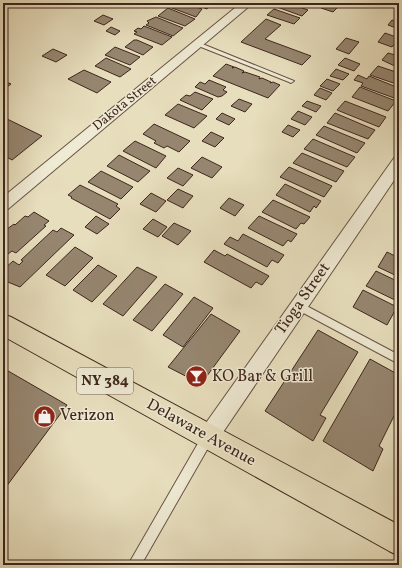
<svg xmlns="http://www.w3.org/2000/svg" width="402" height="568" viewBox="0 0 402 568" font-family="Vollkorn,serif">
  <rect width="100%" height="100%" fill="#e7debd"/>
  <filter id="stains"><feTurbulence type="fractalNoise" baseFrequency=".005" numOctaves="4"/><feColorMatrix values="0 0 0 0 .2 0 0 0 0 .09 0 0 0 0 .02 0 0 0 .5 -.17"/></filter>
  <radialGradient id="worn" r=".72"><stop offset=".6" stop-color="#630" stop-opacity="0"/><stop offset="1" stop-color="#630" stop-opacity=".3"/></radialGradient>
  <path fill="#968670" stroke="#3e261d" d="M 178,3 L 185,3 L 202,9 L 196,17 L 172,8 Z
    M 191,3 L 211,3 L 207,9 Z
    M 282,3 L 288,3 L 308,10 L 302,16 L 277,7 Z
    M 327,3 L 338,7 L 333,12 L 321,8 Z
    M 168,8 L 195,19 L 185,26 L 158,16 Z
    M 274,9 L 300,18 L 294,24 L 267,15 Z
    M 103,15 L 113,19 L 104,25 L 94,21 Z
    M 156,17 L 183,28 L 173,36 L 146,25 L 149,23 L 147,21 Z
    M 266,19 L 281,25 L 265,39 L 311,56 L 302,65 L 241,42 Z
    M 392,20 L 399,22 L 399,29 L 388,25 Z
    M 144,26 L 172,37 L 162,45 L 134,34 L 137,32 L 134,31 L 138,28 L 141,29 Z
    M 111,27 L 120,31 L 115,35 L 106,31 Z
    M 385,33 L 399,38 L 392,47 L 378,42 Z
    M 346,38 L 359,42 L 349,54 L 336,49 Z
    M 134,40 L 137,40 L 153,47 L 143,55 L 125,47 Z
    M 115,47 L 140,57 L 130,65 L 105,55 Z
    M 53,49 L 67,55 L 56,62 L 42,56 Z
    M 388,53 L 399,56 L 399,68 L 382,60 Z
    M 106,58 L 131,69 L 120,77 L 95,66 Z
    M 345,58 L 360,64 L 354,71 L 338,65 Z
    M 226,64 L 234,67 L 232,68 L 235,67 L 244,71 L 242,73 L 245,72 L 260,77 L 259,79 L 262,78 L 271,82 L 270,83 L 273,82 L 280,85 L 268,98 L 213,76 Z
    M 378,66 L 399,73 L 399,85 L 370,75 Z
    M 336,69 L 349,74 L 343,80 L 330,76 Z
    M 84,70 L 111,82 L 97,93 L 68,79 Z
    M 358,75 L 367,79 L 369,76 L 399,88 L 399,96 L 397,99 L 361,86 L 363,83 L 354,80 Z
    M 327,79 L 340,84 L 333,91 L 320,86 Z
    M 209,80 L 226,87 L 223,90 L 227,92 L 222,96 L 218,97 L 195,87 L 200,82 L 205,84 Z
    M 3,81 L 4,81 L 11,84 L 3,90 Z
    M 360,87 L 396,101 L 388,111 L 352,97 Z
    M 320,88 L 332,93 L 326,100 L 314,95 Z
    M 195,92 L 213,99 L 202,110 L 180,100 L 186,95 L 190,96 Z
    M 239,99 L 252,104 L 245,112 L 231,106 Z
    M 307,101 L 321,106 L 316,112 L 302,106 Z
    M 345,101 L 386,117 L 379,127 L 337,110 Z
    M 178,104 L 207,116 L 194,128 L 165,115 Z
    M 298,111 L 312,117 L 305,125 L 291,119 Z
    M 222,113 L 235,119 L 229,125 L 216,119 Z
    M 335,113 L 375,130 L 368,139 L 327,123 Z
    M 3,117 L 42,136 L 12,160 L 3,155 Z
    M 154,124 L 190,141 L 179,152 L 167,146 L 164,148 L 154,143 L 156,141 L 143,134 Z
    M 288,125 L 300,130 L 293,137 L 282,132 Z
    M 324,126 L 365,143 L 357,153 L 316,135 Z
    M 211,132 L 224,138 L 215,147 L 202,141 Z
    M 313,139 L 355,157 L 347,167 L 304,149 Z
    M 135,141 L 166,156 L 156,168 L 123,151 Z
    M 302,153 L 344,171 L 336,182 L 293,163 Z
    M 119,155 L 150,171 L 138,182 L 107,166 Z
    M 202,157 L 222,167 L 212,178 L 191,168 Z
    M 289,167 L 332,186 L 324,197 L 280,177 Z
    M 178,168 L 193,175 L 183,186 L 167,178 Z
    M 101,171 L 133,187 L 121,199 L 88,182 Z
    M 285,184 L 321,201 L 316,208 L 314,206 L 310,212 L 276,195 Z
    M 80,185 L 118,204 L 116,206 L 120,209 L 110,219 L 71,198 L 72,197 L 68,195 Z
    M 178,189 L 193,196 L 183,208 L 167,200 Z
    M 151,193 L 166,201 L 156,212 L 140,204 Z
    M 229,198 L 244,205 L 235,216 L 220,208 Z
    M 273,200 L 310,217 L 304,224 L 301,223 L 296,229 L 262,212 Z
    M 34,212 L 49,221 L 44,225 L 46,226 L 16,253 L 12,251 L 8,254 L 3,250 L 3,232 L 14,224 L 15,225 L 25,216 L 28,217 Z
    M 96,216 L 109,224 L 97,234 L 85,227 Z
    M 259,216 L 297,234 L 291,242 L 288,240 L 283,246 L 248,228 Z
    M 153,219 L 167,227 L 158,237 L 143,229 Z
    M 174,223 L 191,231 L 178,245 L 162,236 Z
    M 61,228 L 74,235 L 20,287 L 3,280 L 3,270 L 13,261 L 19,265 L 23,261 L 21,260 L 53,230 L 57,232 Z
    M 243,234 L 284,255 L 278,263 L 272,260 L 267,267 L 224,244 L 230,237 L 238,241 Z
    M 75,247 L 93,258 L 65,286 L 46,275 Z
    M 214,250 L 225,256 L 227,254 L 269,276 L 262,285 L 256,282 L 251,288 L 204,262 Z
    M 387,252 L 399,258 L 399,277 L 378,267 Z
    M 98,265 L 117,276 L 92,302 L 73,290 Z
    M 137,267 L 157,277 L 123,316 L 103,304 Z
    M 376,271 L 399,282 L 399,302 L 366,286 Z
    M 165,284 L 183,294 L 152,331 L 133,320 Z
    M 363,290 L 397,307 L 387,325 L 353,307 Z
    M 194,297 L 213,308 L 183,347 L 163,335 Z
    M 211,314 L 240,331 L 201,384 L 168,367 Z
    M 318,330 L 358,352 L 320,415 L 326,418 L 313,441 L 265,411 Z
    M 370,359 L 399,375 L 399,406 L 379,446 L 383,449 L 373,471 L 323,441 Z
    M 3,368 L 67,405 L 3,491 Z"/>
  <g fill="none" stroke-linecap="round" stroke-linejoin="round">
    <defs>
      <path id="service" d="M 196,43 L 200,43 L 294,81 L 291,83 L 289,82 L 196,45 Z
        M 299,302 L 399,355 L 399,364 L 296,309 L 294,306 L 296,303 Z
        M 208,432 L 212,433 L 213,437 L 212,441 L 141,565 L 128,565 L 204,433 Z"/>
      <path id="minor" d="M 241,3 L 253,3 L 8,209 L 3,211 L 3,197 Z
        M 399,157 L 399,173 L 215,444 L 208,447 L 201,444 L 198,437 L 201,430 L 394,158 Z"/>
      <path id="primary" d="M 3,314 L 11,317 L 399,525 L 399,556 L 389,551 L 3,336 Z"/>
    </defs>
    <use href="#service" stroke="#685445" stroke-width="2"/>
    <use href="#minor" stroke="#685445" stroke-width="2"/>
    <use href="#primary" stroke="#3e261d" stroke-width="2"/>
    <use href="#service" fill="#efead4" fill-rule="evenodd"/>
    <use href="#minor" fill="#efead4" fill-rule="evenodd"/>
    <use href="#primary" fill="#e7debd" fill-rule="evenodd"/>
  </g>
  <defs>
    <symbol id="bar-disc" viewBox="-11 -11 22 22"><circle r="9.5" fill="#8f2418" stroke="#efead4"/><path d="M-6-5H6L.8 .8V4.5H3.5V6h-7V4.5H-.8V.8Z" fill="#fff"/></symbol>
    <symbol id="shop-disc" viewBox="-11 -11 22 22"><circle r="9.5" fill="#8f2418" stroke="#efead4"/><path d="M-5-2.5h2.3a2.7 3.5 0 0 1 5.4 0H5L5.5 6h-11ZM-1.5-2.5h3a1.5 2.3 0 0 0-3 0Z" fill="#fff"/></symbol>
  </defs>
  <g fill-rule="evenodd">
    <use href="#bar-disc" x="184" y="364" width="25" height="25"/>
    <use href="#shop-disc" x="32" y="404" width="25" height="25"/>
  </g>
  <g text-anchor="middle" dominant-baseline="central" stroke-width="3" stroke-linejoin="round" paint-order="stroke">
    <g font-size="13" fill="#3e261d" stroke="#efead4">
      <text transform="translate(125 104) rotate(-39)">Dakota Street</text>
    </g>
    <rect fill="#efead4" stroke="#736154" stroke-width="1" x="77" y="368" width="56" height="26" rx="3"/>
    <g font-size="15" font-weight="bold" fill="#3e261d">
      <text x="105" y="381">NY 384</text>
    </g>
    <g font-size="16" fill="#3e261d" stroke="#efead4">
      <text transform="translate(303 299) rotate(-55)">Tioga Street</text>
      <text transform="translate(201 433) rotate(29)">Delaware Avenue</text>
    </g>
    <g font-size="16" fill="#3e261d" stroke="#efead4" text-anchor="start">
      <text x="212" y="377">KO Bar &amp; Grill</text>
      <text x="60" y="416">Verizon</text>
    </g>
  </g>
  <rect width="402" height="568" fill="none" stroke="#e7debd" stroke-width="16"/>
  <rect x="4" y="4" width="394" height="560" fill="none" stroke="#3e261d" stroke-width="2"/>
  <rect x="8" y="8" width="386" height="552" fill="none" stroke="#3e261d"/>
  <rect width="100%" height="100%" filter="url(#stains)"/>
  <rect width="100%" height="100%" fill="url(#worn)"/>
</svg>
